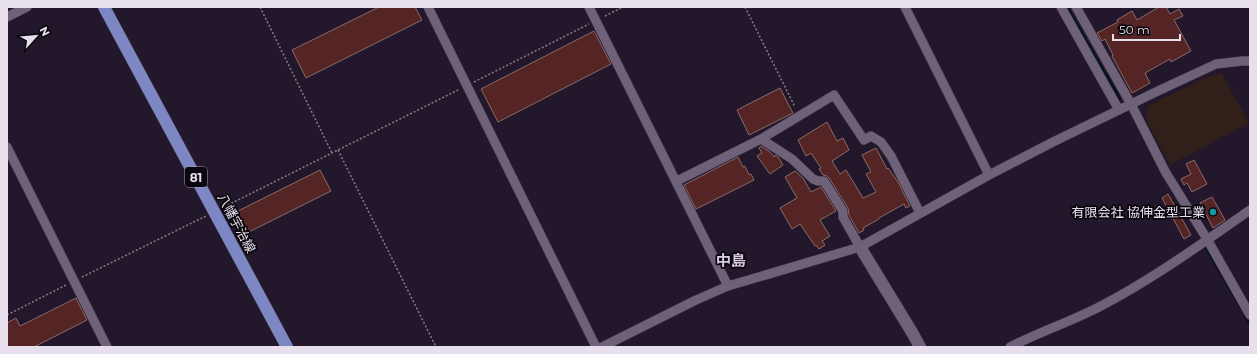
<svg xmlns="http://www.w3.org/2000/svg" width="1257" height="354" viewBox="0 0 1257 354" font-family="Montserrat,'Noto Sans JP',sans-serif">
  <rect width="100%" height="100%" fill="#23182b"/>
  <path fill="#312019" d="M 1221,73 L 1249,123 L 1170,165 L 1148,123 L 1146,113 L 1148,106 L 1205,78 Z"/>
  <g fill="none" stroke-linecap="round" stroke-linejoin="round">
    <path stroke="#021219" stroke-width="2.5" d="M 1067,7 L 1090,48 L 1120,99
      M 1206,248 L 1241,308
      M 1245,316 L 1250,324"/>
  </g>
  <path fill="#542524" stroke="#896b69" d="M 379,7 L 415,7 L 422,20 L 306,78 L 292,50 Z
    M 1159,7 L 1166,7 L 1170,14 L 1179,9 L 1183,16 L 1174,20 L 1191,51 L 1171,62 L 1170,59 L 1145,73 L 1150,83 L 1132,93 L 1112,56 L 1113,55 L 1105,39 L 1102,41 L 1097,33 L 1118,22 L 1117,20 L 1132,11 L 1137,20 Z
    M 594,31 L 611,64 L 498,122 L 481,89 Z
    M 780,88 L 793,113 L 749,135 L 737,110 Z
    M 827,122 L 837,141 L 843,138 L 849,150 L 832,161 L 840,174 L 846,170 L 863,198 L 876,192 L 866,174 L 871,172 L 862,155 L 876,148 L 887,169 L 888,168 L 898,182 L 910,206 L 906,208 L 904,204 L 879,218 L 879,219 L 863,228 L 864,230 L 859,233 L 849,215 L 848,208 L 829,178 L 827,176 L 823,175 L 819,169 L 821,168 L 811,153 L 806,156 L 798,140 Z
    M 761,146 L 770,152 L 774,157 L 775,155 L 778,157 L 783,165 L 770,174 L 757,156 L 762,153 L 759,148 Z
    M 738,157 L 743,167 L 745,166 L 749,175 L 751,174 L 754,180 L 696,209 L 684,185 Z
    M 1194,160 L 1207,184 L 1192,192 L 1187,183 L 1184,185 L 1181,179 L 1191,174 L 1186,164 Z
    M 320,170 L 331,191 L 243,235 L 232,214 Z
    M 795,171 L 804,179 L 804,180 L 811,192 L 821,187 L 836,211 L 820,220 L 830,236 L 822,241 L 825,245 L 819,249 L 816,245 L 815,246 L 800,224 L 792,229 L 780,208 L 797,198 L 785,177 Z
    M 1168,194 L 1191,235 L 1184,239 L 1162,198 Z
    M 1212,197 L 1225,220 L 1213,228 L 1200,203 Z
    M 76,298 L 87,320 L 34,347 L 7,347 L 7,323 L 16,318 L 20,326 Z"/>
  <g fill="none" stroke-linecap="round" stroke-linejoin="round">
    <defs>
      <path id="street" d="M 428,7 L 596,347
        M 589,7 L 728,286
        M 905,7 L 989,175
        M 1061,7 L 1119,110
        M 1076,7 L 1131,104 L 1166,173 L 1207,239 L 1250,315
        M 7,17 L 27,7
        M 7,147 L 107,347
        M 677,181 L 761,139
        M 860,247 L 843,217 L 843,211 L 824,181 L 818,181 L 813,179 L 792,159 L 761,139 L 834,95 L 864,140 L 871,136 L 881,142 L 891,156 L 920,213
        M 602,347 L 696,300 L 728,286 L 860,247 L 989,175 L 1053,142 L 1160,90 L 1216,64 L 1242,61 L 1250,61
        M 1010,347 C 1039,332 1070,322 1099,307 C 1153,279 1201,244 1250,210"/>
      <path id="secondary" d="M 860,247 L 913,334 L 920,347"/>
      <path id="primary" d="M 104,7 L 287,347"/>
    </defs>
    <use href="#street" stroke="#3c3443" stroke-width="10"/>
    <use href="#secondary" stroke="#3c3443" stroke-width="13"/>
    <use href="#primary" stroke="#3c3443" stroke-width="13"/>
    <path stroke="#867d8d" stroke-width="1.5" stroke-dasharray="2 2" stroke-linecap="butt" d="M 260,7 L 332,153
      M 745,7 L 795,107
      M 605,16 L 623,7
      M 474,82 L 589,24
      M 338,150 L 436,347
      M 224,207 L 458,90
      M 82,277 L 206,216
      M 7,315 L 66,285"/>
    <use href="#street" stroke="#6e6178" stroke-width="9"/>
    <use href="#secondary" stroke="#6e6178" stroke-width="12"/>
    <use href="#primary" stroke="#7c87c3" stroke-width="12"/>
  </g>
  <circle fill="#0f9aa8" stroke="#0a060d" stroke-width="1.5" cx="1213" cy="212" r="4"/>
  <g text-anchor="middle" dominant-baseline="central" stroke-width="3.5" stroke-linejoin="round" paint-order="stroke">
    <rect fill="#0a060d" stroke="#a59ea9" stroke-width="1" x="185" y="167" width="22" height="20" rx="3"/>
    <g font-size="12" font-weight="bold" fill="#e7dfec">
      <text x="196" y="177">81</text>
    </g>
    <g font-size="13" fill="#e7dfec" stroke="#0a060d" text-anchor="end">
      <text x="1205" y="212">有限会社 協伸金型工業</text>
    </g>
    <g font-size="13" fill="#e7dfec" stroke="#0a060d">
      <text transform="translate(237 223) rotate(62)">八幡宇治線</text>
    </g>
    <g font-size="15" font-weight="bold" fill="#d9cbe5" stroke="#0a060d">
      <text x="731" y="260">中島</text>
    </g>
  </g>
  <rect width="1257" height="354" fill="none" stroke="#e7dfec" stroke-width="16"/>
  <g transform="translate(36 36) rotate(63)" stroke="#0a060d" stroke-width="3" paint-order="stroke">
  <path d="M0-3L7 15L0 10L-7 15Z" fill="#e7dfec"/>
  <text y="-6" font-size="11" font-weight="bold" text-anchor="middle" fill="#e7dfec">N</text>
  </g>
  <path d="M1113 34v6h67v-6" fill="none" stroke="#e7dfec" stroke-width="2"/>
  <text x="1119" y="34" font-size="12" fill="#e7dfec" stroke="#0a060d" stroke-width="3" paint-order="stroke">50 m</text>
</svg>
